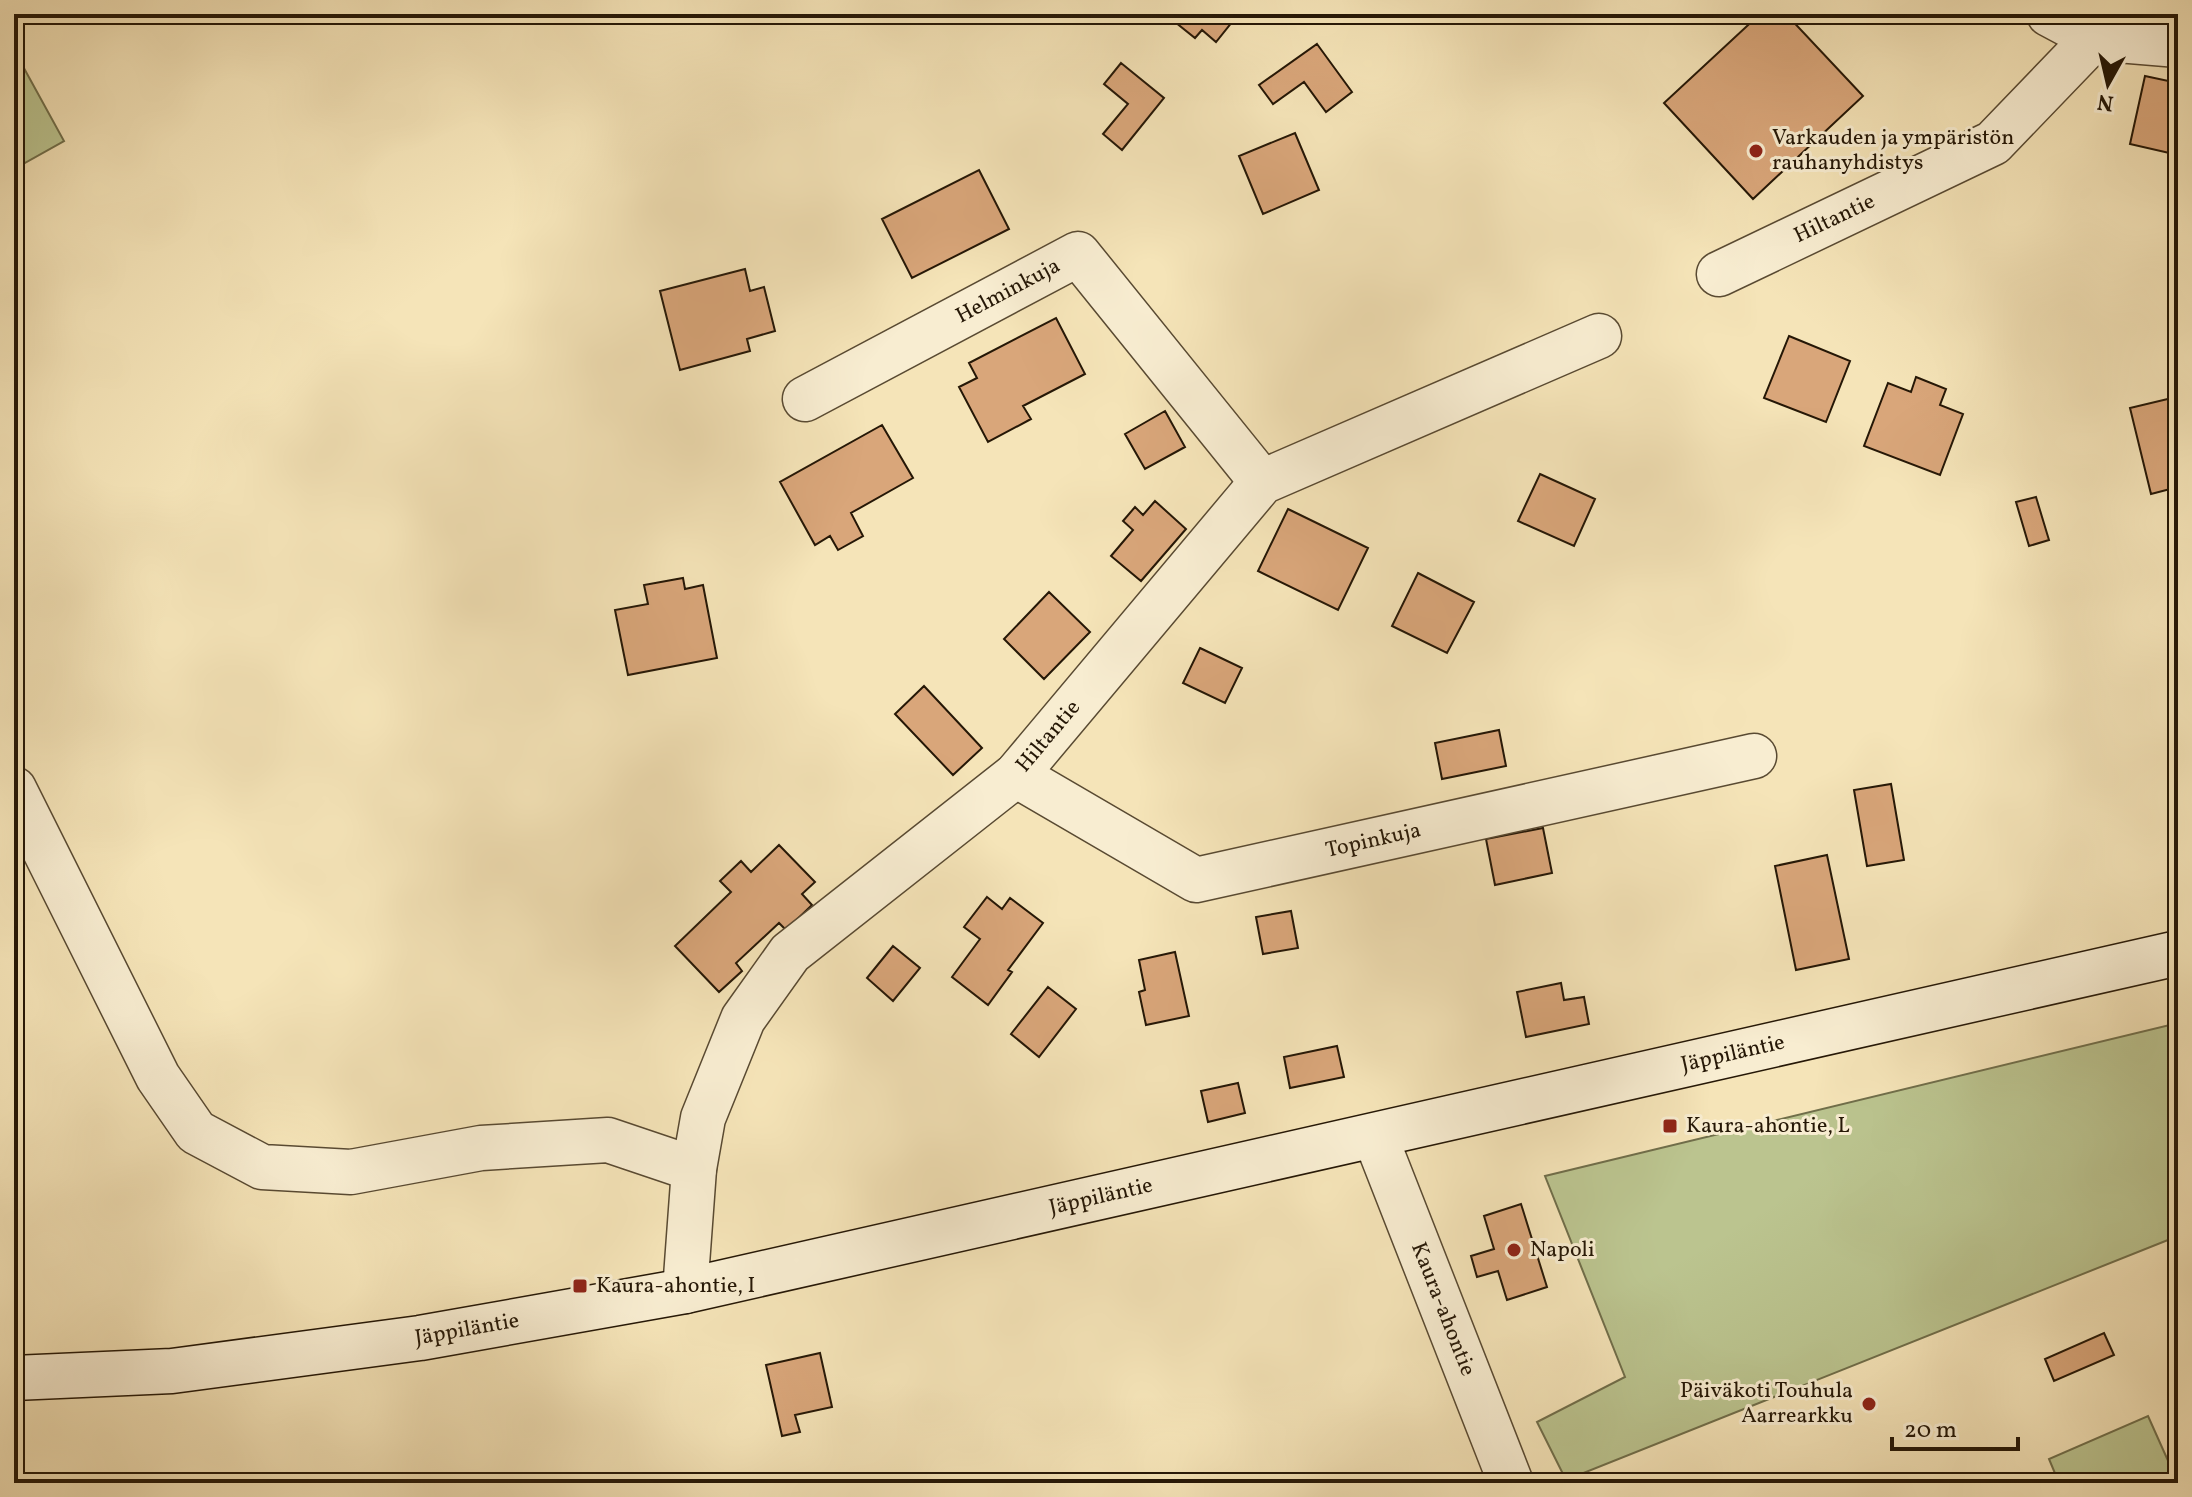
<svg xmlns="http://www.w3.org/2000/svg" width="2192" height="1497" viewBox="0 0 2192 1497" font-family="Vollkorn,serif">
  <rect width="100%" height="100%" fill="#f5e4b8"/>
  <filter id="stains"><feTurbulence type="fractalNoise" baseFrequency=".0025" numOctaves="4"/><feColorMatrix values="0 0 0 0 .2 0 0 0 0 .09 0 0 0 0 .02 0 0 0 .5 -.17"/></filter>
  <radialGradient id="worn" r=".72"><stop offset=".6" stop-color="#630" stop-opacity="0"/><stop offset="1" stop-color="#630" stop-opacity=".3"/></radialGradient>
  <path fill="#bbc48f" stroke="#706e4a" stroke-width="2" d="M 14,50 L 64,141 L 14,169 Z
    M 2178,1023 L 2178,1236 L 1566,1480 L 1537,1422 L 1625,1377 L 1545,1176 Z
    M 2148,1416 L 2178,1483 L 2059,1483 L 2049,1459 Z"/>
  <path fill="#d9a67a" stroke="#251706" stroke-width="2" d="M 1165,14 L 1233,14 L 1236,17 L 1216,42 L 1202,30 L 1195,38 Z
    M 1760,14 L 1786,14 L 1863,96 L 1753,199 L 1664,103 Z
    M 1317,44 L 1352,92 L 1326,112 L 1304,82 L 1273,104 L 1259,85 Z
    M 1121,63 L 1164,98 L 1122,150 L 1103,134 L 1128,104 L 1104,84 Z
    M 2145,76 L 2178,83 L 2178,155 L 2130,144 Z
    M 1295,133 L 1319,190 L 1263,214 L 1239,156 Z
    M 979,170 L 1009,229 L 912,278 L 882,219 Z
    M 745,269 L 750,291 L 764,287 L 775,331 L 747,339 L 750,351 L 680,370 L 660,291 Z
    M 1056,318 L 1085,374 L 1023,406 L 1031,419 L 988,442 L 959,387 L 977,378 L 969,363 Z
    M 1789,336 L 1850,361 L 1826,422 L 1764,398 Z
    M 1916,377 L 1946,389 L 1940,405 L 1963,414 L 1940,475 L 1864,446 L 1888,383 L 1911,392 Z
    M 2176,397 L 2178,487 L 2151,494 L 2130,408 Z
    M 1165,411 L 1185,447 L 1145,469 L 1125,434 Z
    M 882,425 L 913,478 L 851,513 L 863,536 L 838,550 L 830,536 L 815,545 L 780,482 Z
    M 1540,474 L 1595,499 L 1574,546 L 1518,521 Z
    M 2036,497 L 2049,540 L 2029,546 L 2016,502 Z
    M 1155,501 L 1186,529 L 1141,581 L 1111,556 L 1133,530 L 1123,521 L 1135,507 L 1143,515 Z
    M 1288,509 L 1368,548 L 1338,610 L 1258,571 Z
    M 1418,573 L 1474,602 L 1447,653 L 1392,626 Z
    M 683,578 L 685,589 L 703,585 L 717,658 L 628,675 L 615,610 L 648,604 L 644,585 Z
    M 1049,592 L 1090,632 L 1044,679 L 1004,639 Z
    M 1200,648 L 1242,668 L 1225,703 L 1183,683 Z
    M 924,686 L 982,748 L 953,775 L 895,714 Z
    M 1499,730 L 1506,766 L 1442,779 L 1435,743 Z
    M 1891,784 L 1904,860 L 1867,866 L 1854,790 Z
    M 1543,828 L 1552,873 L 1495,885 L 1486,839 Z
    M 779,845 L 815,882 L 802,894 L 812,905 L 786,930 L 779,923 L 736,963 L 742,971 L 719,992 L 675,946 L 731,892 L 720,881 L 741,861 L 751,872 Z
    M 1827,855 L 1849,959 L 1796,970 L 1775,866 Z
    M 987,897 L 1002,909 L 1010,898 L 1043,923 L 1008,970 L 1012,972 L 988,1005 L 952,977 L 980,939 L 964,927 Z
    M 1291,911 L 1298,948 L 1263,954 L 1256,917 Z
    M 893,946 L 920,968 L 893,1001 L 867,978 Z
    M 1175,952 L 1189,1016 L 1146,1025 L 1139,992 L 1145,990 L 1139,960 Z
    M 1561,983 L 1564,1000 L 1584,997 L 1589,1024 L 1526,1037 L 1517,992 Z
    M 1048,987 L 1076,1009 L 1039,1057 L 1011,1034 Z
    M 1337,1046 L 1344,1077 L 1290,1088 L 1284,1057 Z
    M 1238,1083 L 1245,1113 L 1208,1122 L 1201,1091 Z
    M 1521,1204 L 1547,1287 L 1507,1300 L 1498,1271 L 1477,1277 L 1471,1256 L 1494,1249 L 1484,1216 Z
    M 2104,1333 L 2114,1355 L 2054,1381 L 2045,1359 Z
    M 820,1353 L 832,1407 L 795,1415 L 800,1432 L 782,1436 L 766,1365 Z"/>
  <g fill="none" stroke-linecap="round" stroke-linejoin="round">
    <defs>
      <g id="minor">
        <path d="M 2049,14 L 2094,38 L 2178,45"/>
        <path id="s1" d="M 1719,274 L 1993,143 L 2094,38"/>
        <path id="s2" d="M 805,399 L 1078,254 L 1262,482"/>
        <path id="s3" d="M 1016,775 L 1196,880 L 1754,756"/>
        <path d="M 14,789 L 158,1077 L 196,1132 L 262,1167 L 351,1172 L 481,1148 L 608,1140 L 694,1169"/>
        <path id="s4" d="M 685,1291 L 694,1169 L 703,1118 L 743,1019 L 790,953 L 1016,775 L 1262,482 L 1599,336"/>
      </g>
      <g id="tertiary">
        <path id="s5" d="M 1375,1136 L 1511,1483"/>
      </g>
      <g id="secondary">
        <path id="s6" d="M 14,1378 L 172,1371 L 420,1338 L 685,1291 L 2178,953"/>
      </g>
    </defs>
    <use href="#minor" stroke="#594a32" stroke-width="47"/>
    <use href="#tertiary" stroke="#594a32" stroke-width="47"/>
    <use href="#secondary" stroke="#251706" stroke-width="47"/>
    <use href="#minor" stroke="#f8edd1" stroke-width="44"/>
    <use href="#tertiary" stroke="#f8edd1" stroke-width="44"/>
    <use href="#secondary" stroke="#f8edd1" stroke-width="44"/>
  </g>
  <g fill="#8f2418" stroke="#f8edd1" stroke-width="3">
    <circle cx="1756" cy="151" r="8"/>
    <rect x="1662" y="1118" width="16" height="16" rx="4"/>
    <circle cx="1514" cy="1250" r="8"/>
    <rect x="572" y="1278" width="16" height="16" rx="4"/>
    <circle cx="1869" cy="1404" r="8"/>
  </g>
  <g text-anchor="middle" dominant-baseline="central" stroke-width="6" stroke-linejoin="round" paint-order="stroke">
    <g font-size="22" fill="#251706" stroke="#f8edd1" text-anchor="start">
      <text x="1772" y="138">Varkauden ja ympäristön<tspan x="1772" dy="25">rauhanyhdistys</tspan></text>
      <text x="1686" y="1126">Kaura-ahontie, L</text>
      <text x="1530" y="1250">Napoli</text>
      <text x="596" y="1286">Kaura-ahontie, I</text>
      <text x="1853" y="1391" text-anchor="end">Päiväkoti Touhula<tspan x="1853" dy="25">Aarrearkku</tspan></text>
    </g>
    <g font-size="22" fill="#251706" stroke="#f8edd1">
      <text stroke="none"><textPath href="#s1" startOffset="128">Hiltantie</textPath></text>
      <text stroke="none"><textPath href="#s2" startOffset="230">Helminkuja</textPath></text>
      <text stroke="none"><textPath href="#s4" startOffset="700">Hiltantie</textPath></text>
      <text stroke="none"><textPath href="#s3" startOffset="390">Topinkuja</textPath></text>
      <text stroke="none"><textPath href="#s6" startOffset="1752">Jäppiläntie</textPath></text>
      <text stroke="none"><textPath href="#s6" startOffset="1104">Jäppiläntie</textPath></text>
      <text stroke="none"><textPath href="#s5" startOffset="186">Kaura-ahontie</textPath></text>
      <text stroke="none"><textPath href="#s6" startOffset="456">Jäppiläntie</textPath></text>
    </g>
  </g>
  <rect width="2192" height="1497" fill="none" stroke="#f5e4b8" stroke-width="48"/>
  <rect x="16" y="16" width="2160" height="1465" fill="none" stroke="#251706" stroke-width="4"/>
  <rect x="24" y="24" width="2144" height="1449" fill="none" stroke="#251706" stroke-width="2"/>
  <g transform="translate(2108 84) rotate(188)" stroke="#f8edd1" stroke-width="6" paint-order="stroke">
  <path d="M0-6L14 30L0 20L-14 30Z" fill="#251706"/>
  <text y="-12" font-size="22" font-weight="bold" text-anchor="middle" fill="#251706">N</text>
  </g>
  <path d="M1892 1437v12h126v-12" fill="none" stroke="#251706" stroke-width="4"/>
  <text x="1904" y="1437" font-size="24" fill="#251706" stroke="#f8edd1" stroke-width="6" paint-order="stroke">20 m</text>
  <rect width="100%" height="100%" filter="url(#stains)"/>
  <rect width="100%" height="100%" fill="url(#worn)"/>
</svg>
